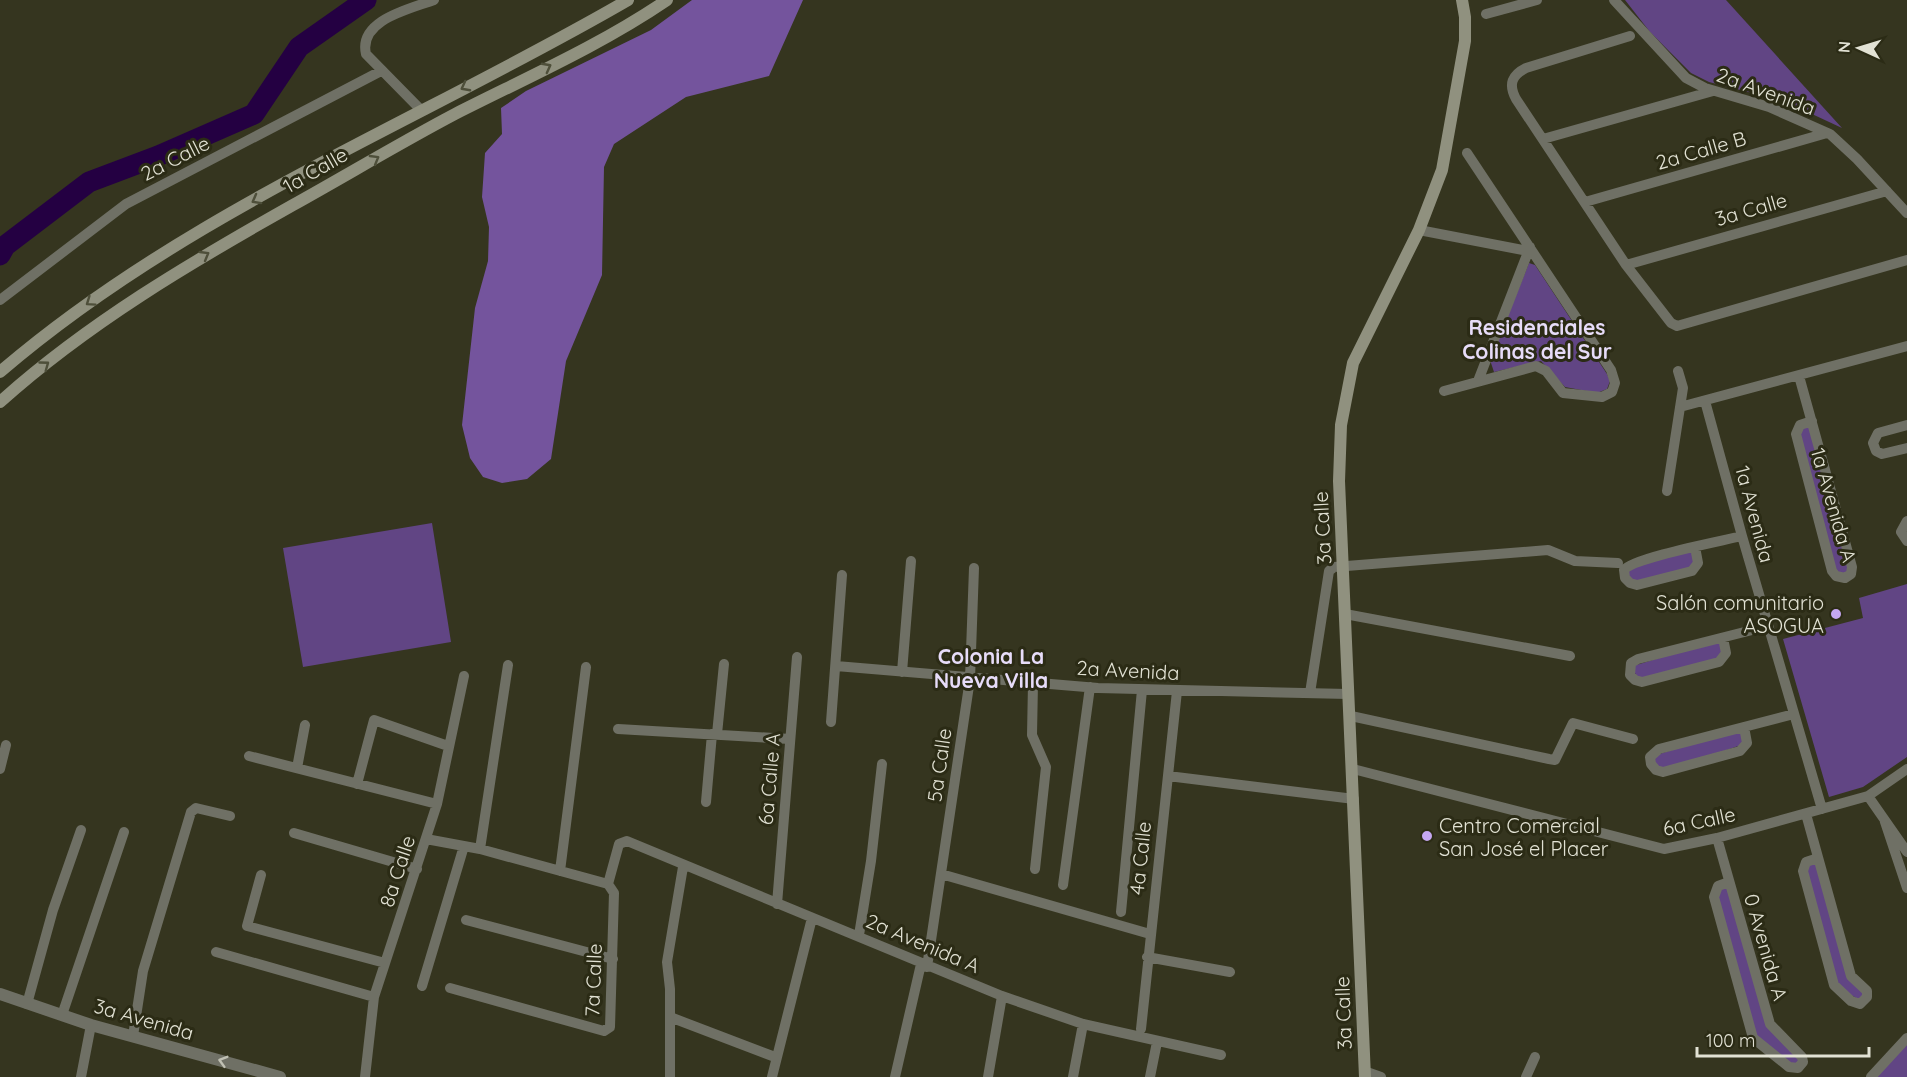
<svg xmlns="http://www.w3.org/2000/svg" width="1907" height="1077" viewBox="0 0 1907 1077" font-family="Quicksand,sans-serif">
  <rect width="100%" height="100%" fill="#35351f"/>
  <path fill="#614584" d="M 1625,0 L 1726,0 L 1842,128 L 1784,101 L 1709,82 L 1691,73 L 1650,32 Z
    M 1529,263 L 1535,265 L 1607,374 L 1610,381 L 1607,389 L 1597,393 L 1565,387 L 1541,361 L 1494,372 L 1490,360 Z
    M 1812,421 L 1852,572 L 1836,576 L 1796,434 Z
    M 432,523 L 451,642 L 303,667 L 283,548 Z
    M 1695,547 L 1696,568 L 1637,585 L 1624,570 Z
    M 1907,584 L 1907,757 L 1863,787 L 1829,797 L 1783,639 L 1863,618 L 1859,598 Z
    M 1723,638 L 1724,657 L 1642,682 L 1630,667 Z
    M 1744,727 L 1747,743 L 1663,772 L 1650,757 Z
    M 1818,858 L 1851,976 L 1865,989 L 1863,1002 L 1834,985 L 1805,865 Z
    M 1729,882 L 1770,1024 L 1802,1057 L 1798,1068 L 1753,1038 L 1714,897 Z
    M 1907,1038 L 1907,1077 L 1871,1077 Z"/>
  <path fill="#74549d" d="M 692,0 L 803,0 L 769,76 L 686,97 L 614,144 L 604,167 L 602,275 L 566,361 L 551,459 L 527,479 L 502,483 L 483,477 L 470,458 L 462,425 L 475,308 L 488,261 L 489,227 L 482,197 L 485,153 L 502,134 L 501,108 L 526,91 L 651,30 Z"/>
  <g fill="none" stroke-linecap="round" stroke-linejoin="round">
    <path stroke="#240042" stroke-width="21" d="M 0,255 L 5,246 L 89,182 L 158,156 L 254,114 L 299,47 L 366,0"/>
    <path stroke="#6f7065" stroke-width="10" d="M 1614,0 L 1686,78 L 1705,88 L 1769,107 L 1830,134 L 1857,159 L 1907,213
      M 1486,14 L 1537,0
      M 1630,36 L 1526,68 C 1512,75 1508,84 1516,99 L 1626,265 L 1671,323 L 1677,326 L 1907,260
      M 421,110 L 366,54 C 358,20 410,9 434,0
      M 1543,139 L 1713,91
      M 1585,202 L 1827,133
      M 1419,230 L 1528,251
      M 1626,265 L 1887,191
      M 0,300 L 126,204 L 381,71
      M 1799,376 L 1852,567 L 1851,574 L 1845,578 L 1836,576 L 1832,571 L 1796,434 L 1800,425 L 1812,421
      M 1478,381 L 1530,247
      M 1444,391 L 1536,366 L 1546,371 L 1563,393 L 1602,397 L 1612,392 L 1615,383 L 1611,370 L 1467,153
      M 1705,401 L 1742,536 L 1822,809
      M 1680,407 L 1907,346
      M 1907,425 L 1878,433 L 1873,443 L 1876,451 L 1882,454 L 1907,448
      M 1667,491 L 1683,388 L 1678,371
      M 1907,521 L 1901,532 L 1907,541
      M 1695,547 L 1698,563 L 1692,571 L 1637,585 L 1630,583 L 1625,578 L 1624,570 C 1632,558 1722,541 1742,536
      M 1345,614 L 1570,656
      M 1723,638 L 1726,653 L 1719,662 L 1642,682 L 1635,680 L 1630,675 L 1631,663 L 1638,659 L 1768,626
      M 836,666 L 1098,688 L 1348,694
      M 902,672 L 911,561
      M 1033,683 L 1032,735 L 1046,767 L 1035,869
      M 1310,693 L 1329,571 L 1334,567 L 1548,550 L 1575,561 L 1618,563
      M 1351,716 L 1549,759 L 1555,760 L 1573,723 L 1633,739
      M 831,722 L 842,575
      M 1744,727 L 1747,743 L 1740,751 L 1663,772 L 1656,770 L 1651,764 L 1650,757 L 1659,749 L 1794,714
      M 618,729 L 790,739
      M 717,734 L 724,664
      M 249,756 L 437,804
      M 297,768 L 305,725
      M 0,769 L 6,745
      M 1353,769 L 1664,849 L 1717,838 L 1868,796 L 1907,769
      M 1168,776 L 1354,799
      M 357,784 L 374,720 L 448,746
      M 1868,796 L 1907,852
      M 706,802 L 712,734
      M 1806,814 L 1851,976 L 1867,991 L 1867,997 L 1860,1004 L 1851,1001 L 1834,985 L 1803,871 L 1806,862 L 1818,858
      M 1884,819 L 1907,888
      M 294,833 L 417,869
      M 1717,838 L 1770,1024 L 1802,1057 L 1803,1062 L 1798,1068 L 1789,1067 L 1753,1038 L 1714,897 L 1718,886 L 1729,882
      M 426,839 L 480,849 L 608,884
      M 480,849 L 508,665
      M 560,871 L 586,667
      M 941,874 L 1150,934
      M 261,875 L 247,926 L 385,963
      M 1063,885 L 1090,687
      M 777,904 L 797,657
      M 1121,912 L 1142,690
      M 466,920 L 613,959
      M 859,935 L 871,861 L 882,764
      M 216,952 L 374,997
      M 1147,957 L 1230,972
      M 927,967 L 970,679 L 974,568
      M 422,986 L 464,846
      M 450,988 L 604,1031 L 610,1027 L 614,893 L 608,884 L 619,844 L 627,841 L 1002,996 L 1083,1024 L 1221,1055
      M 27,1004 L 53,910 L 81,830
      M 62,1015 L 124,832
      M 670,1017 L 775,1057
      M 1141,1029 L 1177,691
      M 133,1036 L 143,971 L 191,812 L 196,808 L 230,816
      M 1364,1071 L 1381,1077
      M 81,1077 L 91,1025
      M 365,1077 L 374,997 L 437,804 L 464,676
      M 670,1077 L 670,989 L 667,962 L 683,867
      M 772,1077 L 812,918
      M 895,1077 L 921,964
      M 988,1077 L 1002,996
      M 1073,1077 L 1083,1024
      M 1150,1077 L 1157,1042
      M 1526,1077 L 1535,1057
      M 1871,1077 L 1907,1038"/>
    <path stroke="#6f7065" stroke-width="12" d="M 0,994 L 91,1025 L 280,1077"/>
    <path stroke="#90917f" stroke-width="12" d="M 0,372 C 186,212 418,122 628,0
      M 0,402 C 88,323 190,263 293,205 C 347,175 400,143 455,114 C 526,78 601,45 667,0
      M 1365,1077 L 1339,481 L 1341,425 L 1353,363 L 1419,230 L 1442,170 L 1465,41 L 1465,17 L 1462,0"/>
  </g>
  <defs><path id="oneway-chevron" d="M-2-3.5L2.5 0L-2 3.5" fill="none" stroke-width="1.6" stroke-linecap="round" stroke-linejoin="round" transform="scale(1.5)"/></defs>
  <g stroke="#4e4f3a">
    <use href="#oneway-chevron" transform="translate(547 67) rotate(-28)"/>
    <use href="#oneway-chevron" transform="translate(465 87) rotate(152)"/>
    <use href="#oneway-chevron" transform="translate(375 159) rotate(-30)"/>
    <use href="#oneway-chevron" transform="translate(256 200) rotate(151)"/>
    <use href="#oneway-chevron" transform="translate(205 255) rotate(-30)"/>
    <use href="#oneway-chevron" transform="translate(90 302) rotate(145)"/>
    <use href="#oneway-chevron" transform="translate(45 365) rotate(-36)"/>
  </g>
  <use stroke="#c0c0b3" href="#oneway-chevron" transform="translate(223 1061) rotate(-164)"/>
  <g fill="#c5a7f1" stroke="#2b2b15" stroke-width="2">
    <circle cx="1836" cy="614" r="6"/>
    <circle cx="1427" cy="836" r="6"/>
  </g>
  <g text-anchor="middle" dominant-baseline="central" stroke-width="6" stroke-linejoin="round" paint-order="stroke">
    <g font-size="20" fill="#e2e2d4" stroke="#2b2b15">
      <text transform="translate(1766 91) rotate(20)">2a Avenida</text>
      <text transform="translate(1701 150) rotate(-16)">2a Calle B</text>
      <text transform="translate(175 158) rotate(-27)">2a Calle</text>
      <text transform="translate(315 170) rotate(-30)">1a Calle</text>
      <text transform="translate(1751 209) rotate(-16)">3a Calle</text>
      <text transform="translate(1834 505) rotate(74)">1a Avenida A</text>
      <text transform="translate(1755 514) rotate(75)">1a Avenida</text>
      <text transform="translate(1322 528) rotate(-93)">3a Calle</text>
      <text transform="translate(1128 670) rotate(3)">2a Avenida</text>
      <text transform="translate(939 765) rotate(-82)">5a Calle</text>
      <text transform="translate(769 779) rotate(-85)">6a Calle A</text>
      <text transform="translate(1699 821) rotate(-12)">6a Calle</text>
      <text transform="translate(1140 858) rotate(-84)">4a Calle</text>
      <text transform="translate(397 871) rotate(-72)">8a Calle</text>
      <text transform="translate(923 943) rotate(23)">2a Avenida A</text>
      <text transform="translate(1766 947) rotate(74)">0 Avenida A</text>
      <text transform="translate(593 980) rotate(-88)">7a Calle</text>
      <text transform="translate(1343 1013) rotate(-92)">3a Calle</text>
      <text transform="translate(144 1019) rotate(16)">3a Avenida</text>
    </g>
    <g font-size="20" fill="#e2e2d4" stroke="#2b2b15" text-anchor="end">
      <text x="1824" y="602">Salón comunitario<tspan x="1824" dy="23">ASOGUA</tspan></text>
      <text x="1439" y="825" text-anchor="start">Centro Comercial<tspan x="1439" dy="23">San José el Placer</tspan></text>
    </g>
    <g font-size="21" font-weight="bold" fill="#e7dcf9" stroke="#2b2b15">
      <text x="1537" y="327">Residenciales<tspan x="1537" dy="24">Colinas del Sur</tspan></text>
      <text x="991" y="656">Colonia La<tspan x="991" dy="24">Nueva Villa</tspan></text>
    </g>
  </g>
  <g transform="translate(1859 48) rotate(274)" stroke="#2b2b15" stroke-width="4.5" paint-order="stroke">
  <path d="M0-4.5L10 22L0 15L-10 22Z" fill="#e2e2d4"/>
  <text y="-9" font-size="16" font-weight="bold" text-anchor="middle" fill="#e2e2d4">N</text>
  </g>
  <path d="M1697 1047v9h172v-9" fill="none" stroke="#e2e2d4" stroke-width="3"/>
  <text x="1706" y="1047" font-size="18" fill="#e2e2d4" stroke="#2b2b15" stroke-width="4.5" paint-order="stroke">100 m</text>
</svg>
